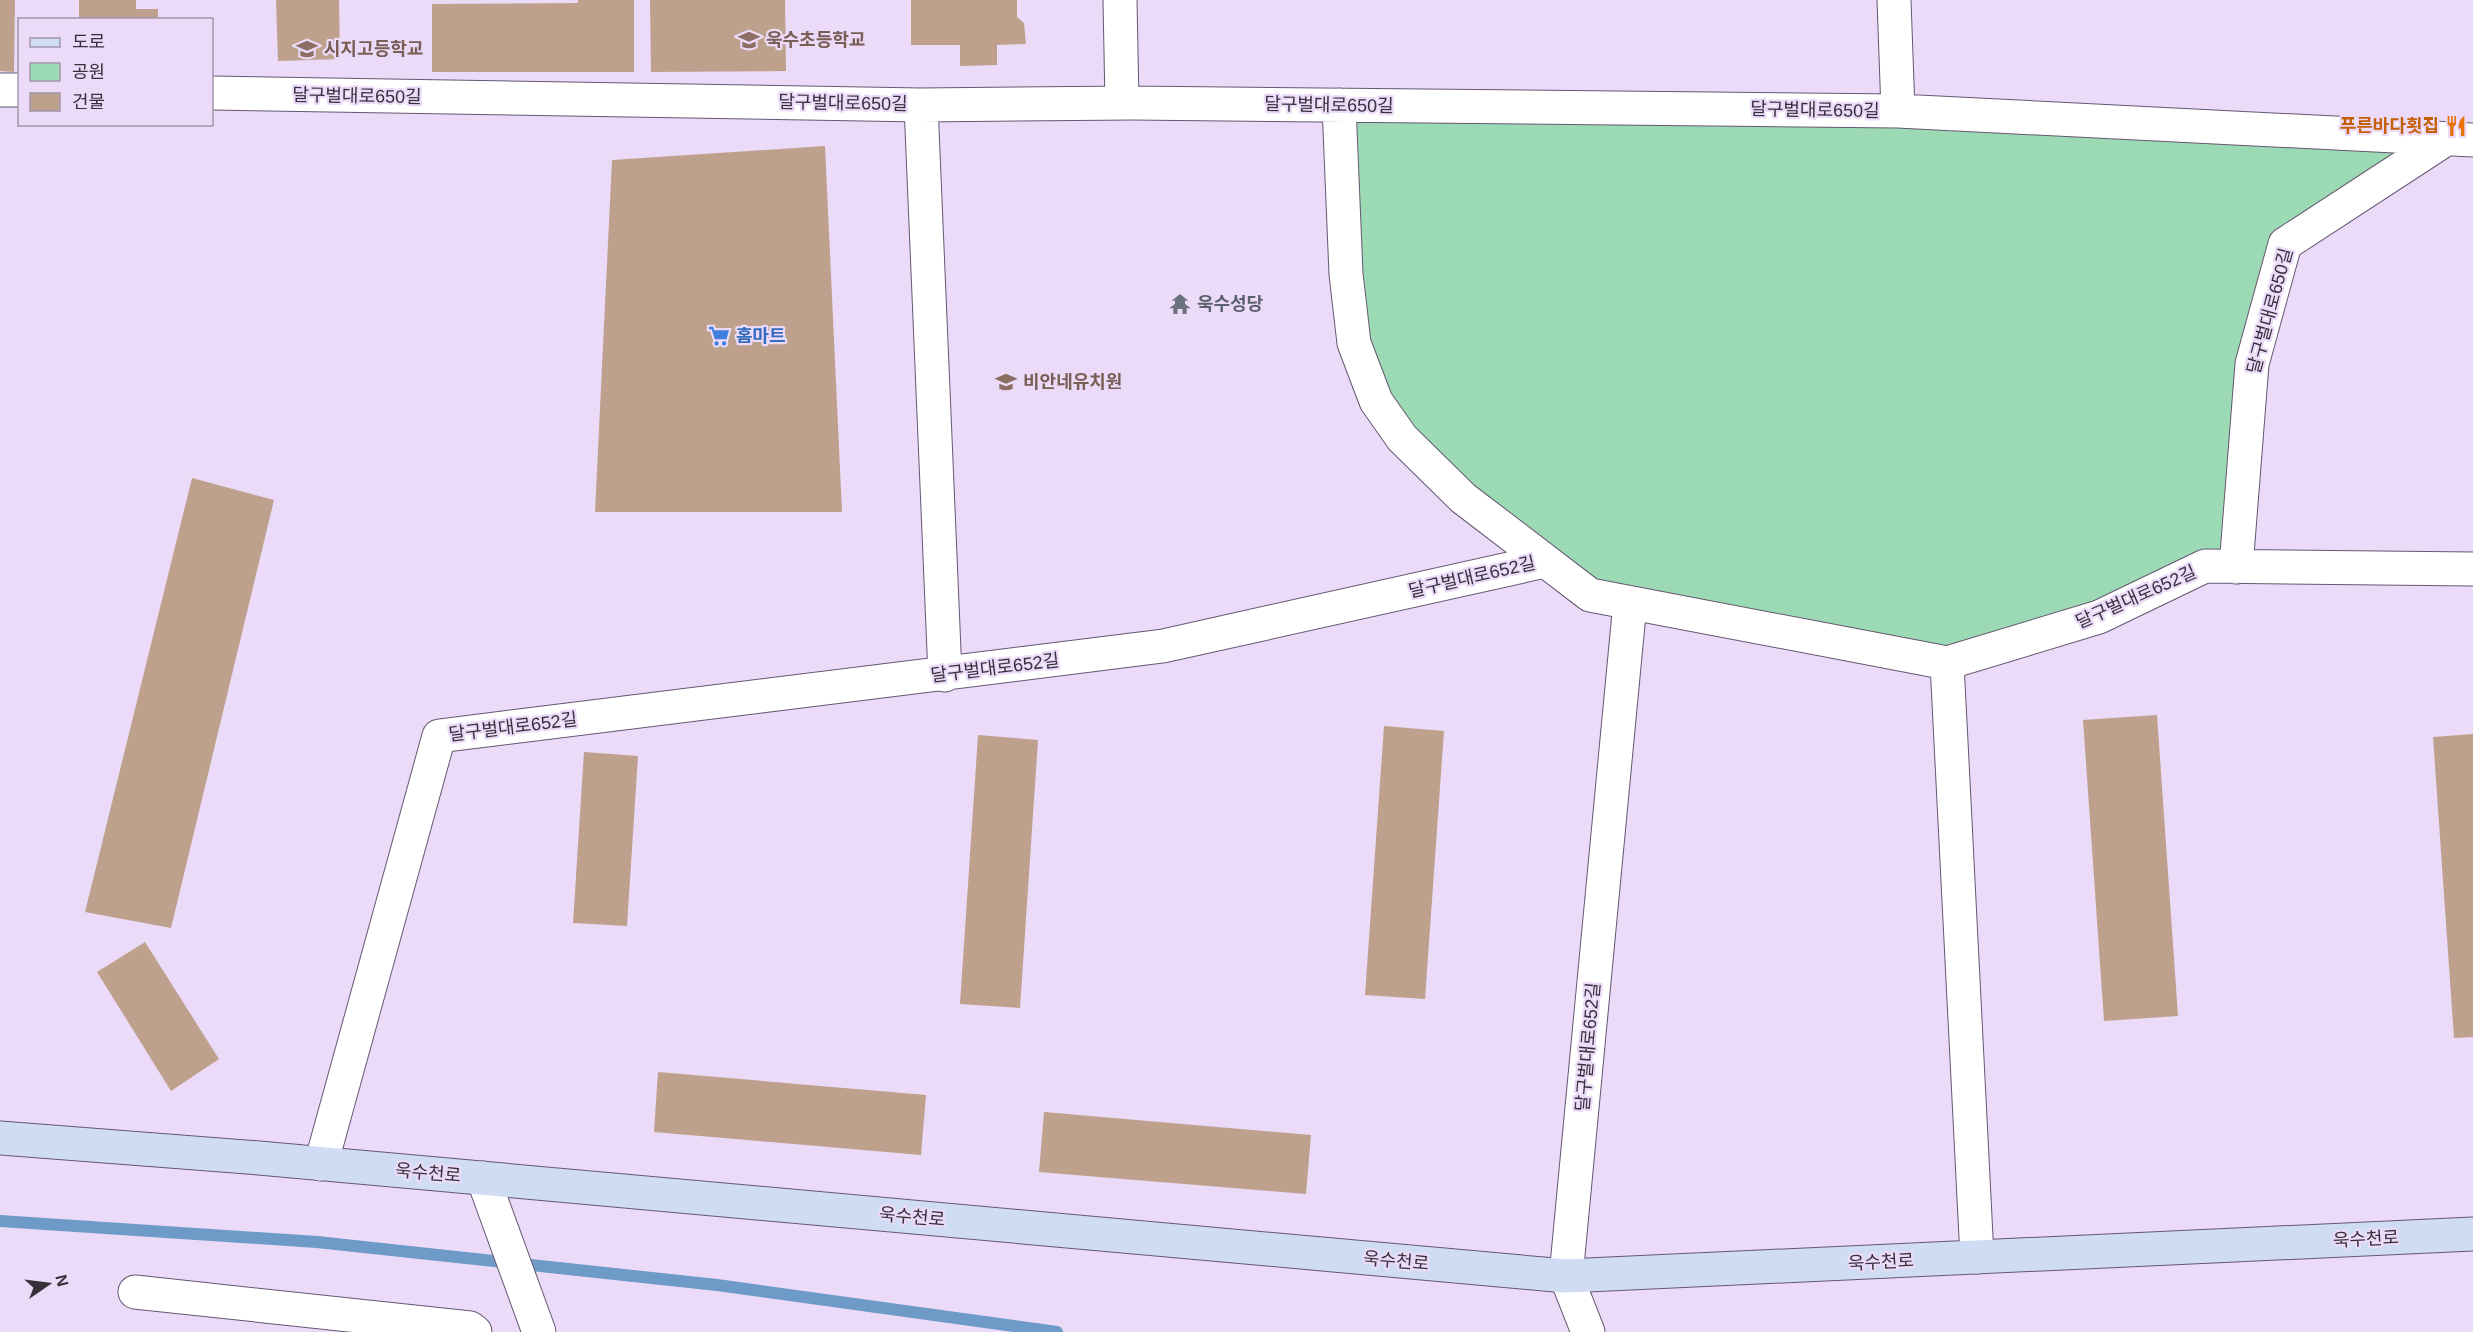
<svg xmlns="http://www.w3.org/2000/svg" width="2473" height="1332" viewBox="0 0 2473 1332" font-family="Helvetica,'Noto Sans KR',sans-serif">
  <rect width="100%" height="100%" fill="#ebdaf8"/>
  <path fill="#9cdab5" d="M 1339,105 L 2414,136 L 2285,244 L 2237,547 L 1947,663 L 1590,595 L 1376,401 Z"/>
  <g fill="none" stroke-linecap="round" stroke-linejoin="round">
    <path stroke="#6d9ac6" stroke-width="12" d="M 0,1221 L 317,1242 L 717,1285 L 1057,1332"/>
  </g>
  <path fill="#bea18d" d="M 0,0 L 15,0 L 14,72 L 0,71 Z
    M 79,0 L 136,0 L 136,9 L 158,9 L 158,20 L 79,20 Z
    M 276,0 L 339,0 L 340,59 L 278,61 Z
    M 578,0 L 634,0 L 634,72 L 432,72 L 432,4 L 578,3 Z
    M 650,0 L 785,0 L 786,71 L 651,72 Z
    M 911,0 L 1017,0 L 1017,17 L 1024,23 L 1026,44 L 997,45 L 997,65 L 960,66 L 960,45 L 911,45 Z
    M 825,146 L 842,512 L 595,512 L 612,160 Z
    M 192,478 L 274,500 L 171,928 L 85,912 Z
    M 2157,715 L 2178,1016 L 2104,1021 L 2083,720 Z
    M 1384,726 L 1444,731 L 1425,999 L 1365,995 Z
    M 2473,734 L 2473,1037 L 2454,1038 L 2433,737 Z
    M 978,735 L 1038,740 L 1020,1008 L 960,1004 Z
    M 584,752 L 638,756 L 627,926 L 573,923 Z
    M 145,942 L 219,1059 L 171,1091 L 97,972 Z
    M 658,1072 L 926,1095 L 921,1155 L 654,1132 Z
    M 1044,1112 L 1311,1135 L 1306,1194 L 1039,1172 Z"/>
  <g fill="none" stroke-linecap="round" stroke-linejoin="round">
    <defs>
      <path id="minor" d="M 1120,0 L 1122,103
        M 1894,0 L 1898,111
        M 0,90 L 20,90
        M 212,93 L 921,105 L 1132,103 L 1898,111 L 2473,140
        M 921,105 L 945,675
        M 1339,105 L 1346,274 L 1354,343 L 1376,401 L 1402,438 L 1463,498 L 1590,595 L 1947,663 L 2099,617 L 2205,566 L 2473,569
        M 2236,567 L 2252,364 L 2285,244 L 2446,139
        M 1947,663 L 1977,1257
        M 321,1164 L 439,736 L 1163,646 L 1545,561
        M 483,1178 L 539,1332
        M 135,1292 L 470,1328 L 475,1332
        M 1588,1332 L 1566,1276 L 1630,603"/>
      <path id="secondary" d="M 0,1138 L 259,1158 L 1566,1276 L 2473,1234"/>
    </defs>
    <use href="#minor" stroke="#655771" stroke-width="35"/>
    <use href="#secondary" stroke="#655771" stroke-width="35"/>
    <use href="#minor" stroke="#fff" stroke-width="33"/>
    <use href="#secondary" stroke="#d0dcf3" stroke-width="33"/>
  </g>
  <defs>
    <symbol id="school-bare" viewBox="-9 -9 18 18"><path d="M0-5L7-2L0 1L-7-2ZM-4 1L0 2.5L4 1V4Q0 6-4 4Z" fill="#8d6e63" stroke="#ebdaf8" stroke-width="2.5" paint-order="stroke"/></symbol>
    <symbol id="restaurant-bare" viewBox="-9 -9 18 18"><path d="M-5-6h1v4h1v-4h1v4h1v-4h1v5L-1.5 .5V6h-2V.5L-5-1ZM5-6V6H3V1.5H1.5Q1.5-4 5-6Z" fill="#e8710a" stroke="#ebdaf8" stroke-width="2.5" paint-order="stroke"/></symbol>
    <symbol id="temple-bare" viewBox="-9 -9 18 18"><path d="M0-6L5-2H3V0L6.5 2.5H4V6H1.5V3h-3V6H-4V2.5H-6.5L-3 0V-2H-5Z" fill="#6b7280" stroke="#ebdaf8" stroke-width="2.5" paint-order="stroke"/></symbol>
    <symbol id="supermarket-bare" viewBox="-9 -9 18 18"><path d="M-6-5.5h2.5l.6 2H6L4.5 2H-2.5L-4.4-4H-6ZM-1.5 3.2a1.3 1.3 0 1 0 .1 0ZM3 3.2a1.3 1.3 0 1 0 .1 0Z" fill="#3f7fe0" stroke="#ebdaf8" stroke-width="2.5" paint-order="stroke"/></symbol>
  </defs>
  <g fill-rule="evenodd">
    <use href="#school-bare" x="734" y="25" width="30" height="30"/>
    <use href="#school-bare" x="292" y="34" width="30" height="30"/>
    <use href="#restaurant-bare" x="2441" y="111" width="30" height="30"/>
    <use href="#temple-bare" x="1165" y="289" width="30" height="30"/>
    <use href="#supermarket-bare" x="704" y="321" width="30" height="30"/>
    <use href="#school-bare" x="991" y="367" width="30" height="30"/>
  </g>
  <g text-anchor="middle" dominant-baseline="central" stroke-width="4.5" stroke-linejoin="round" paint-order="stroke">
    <g font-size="18" font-weight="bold" fill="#785e54" stroke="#ebdaf8" text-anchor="start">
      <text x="766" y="40">욱수초등학교</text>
      <text x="324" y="49">시지고등학교</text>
      <text x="1023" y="382">비안네유치원</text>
    </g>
    <g font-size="18" fill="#36303b" stroke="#ebdaf8">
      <text transform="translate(357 96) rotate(1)">달구벌대로650길</text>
      <text transform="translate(843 103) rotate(1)">달구벌대로650길</text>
      <text transform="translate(1329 105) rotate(1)">달구벌대로650길</text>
      <text transform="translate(1815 110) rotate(1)">달구벌대로650길</text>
      <text transform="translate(2270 311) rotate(-75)">달구벌대로650길</text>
      <text transform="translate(1472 577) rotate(-13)">달구벌대로652길</text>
      <text transform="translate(2136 597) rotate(-24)">달구벌대로652길</text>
      <text transform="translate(995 668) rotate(-7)">달구벌대로652길</text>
      <text transform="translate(513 727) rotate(-7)">달구벌대로652길</text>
      <text transform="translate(1588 1047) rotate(-85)">달구벌대로652길</text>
      <text transform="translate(428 1173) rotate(5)">욱수천로</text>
      <text transform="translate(912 1217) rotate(5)">욱수천로</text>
      <text transform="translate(2366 1239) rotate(-3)">욱수천로</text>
      <text transform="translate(1396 1261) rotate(5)">욱수천로</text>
      <text transform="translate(1881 1262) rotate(-3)">욱수천로</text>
    </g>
    <g font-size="18" font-weight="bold" fill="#c56008" stroke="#ebdaf8" text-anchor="end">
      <text x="2439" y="126">푸른바다횟집</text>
    </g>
    <g font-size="18" font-weight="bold" fill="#5b616d" stroke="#ebdaf8" text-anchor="start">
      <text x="1197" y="304">욱수성당</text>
    </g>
    <g font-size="18" font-weight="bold" fill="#366cbe" stroke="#ebdaf8" text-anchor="start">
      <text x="736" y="336">홈마트</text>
    </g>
  </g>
  <rect x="18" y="18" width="195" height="108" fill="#ebdaf8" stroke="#a396ac" stroke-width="1.5"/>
  <rect x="30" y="38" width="30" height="9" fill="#d0dcf3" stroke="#a396ac" stroke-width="1.5"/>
  <text x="72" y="48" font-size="18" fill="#36303b">도로</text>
  <rect x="30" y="63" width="30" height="18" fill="#9cdab5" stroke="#a396ac" stroke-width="1.5"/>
  <text x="72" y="78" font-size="18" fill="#36303b">공원</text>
  <rect x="30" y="93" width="30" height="18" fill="#bea18d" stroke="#a396ac" stroke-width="1.5"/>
  <text x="72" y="108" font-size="18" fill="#36303b">건물</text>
  <g transform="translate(48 1284) rotate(76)" stroke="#ebdaf8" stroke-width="4.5" paint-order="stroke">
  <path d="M0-4.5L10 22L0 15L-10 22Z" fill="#36303b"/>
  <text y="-9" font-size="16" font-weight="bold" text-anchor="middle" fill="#36303b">N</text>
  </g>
</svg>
